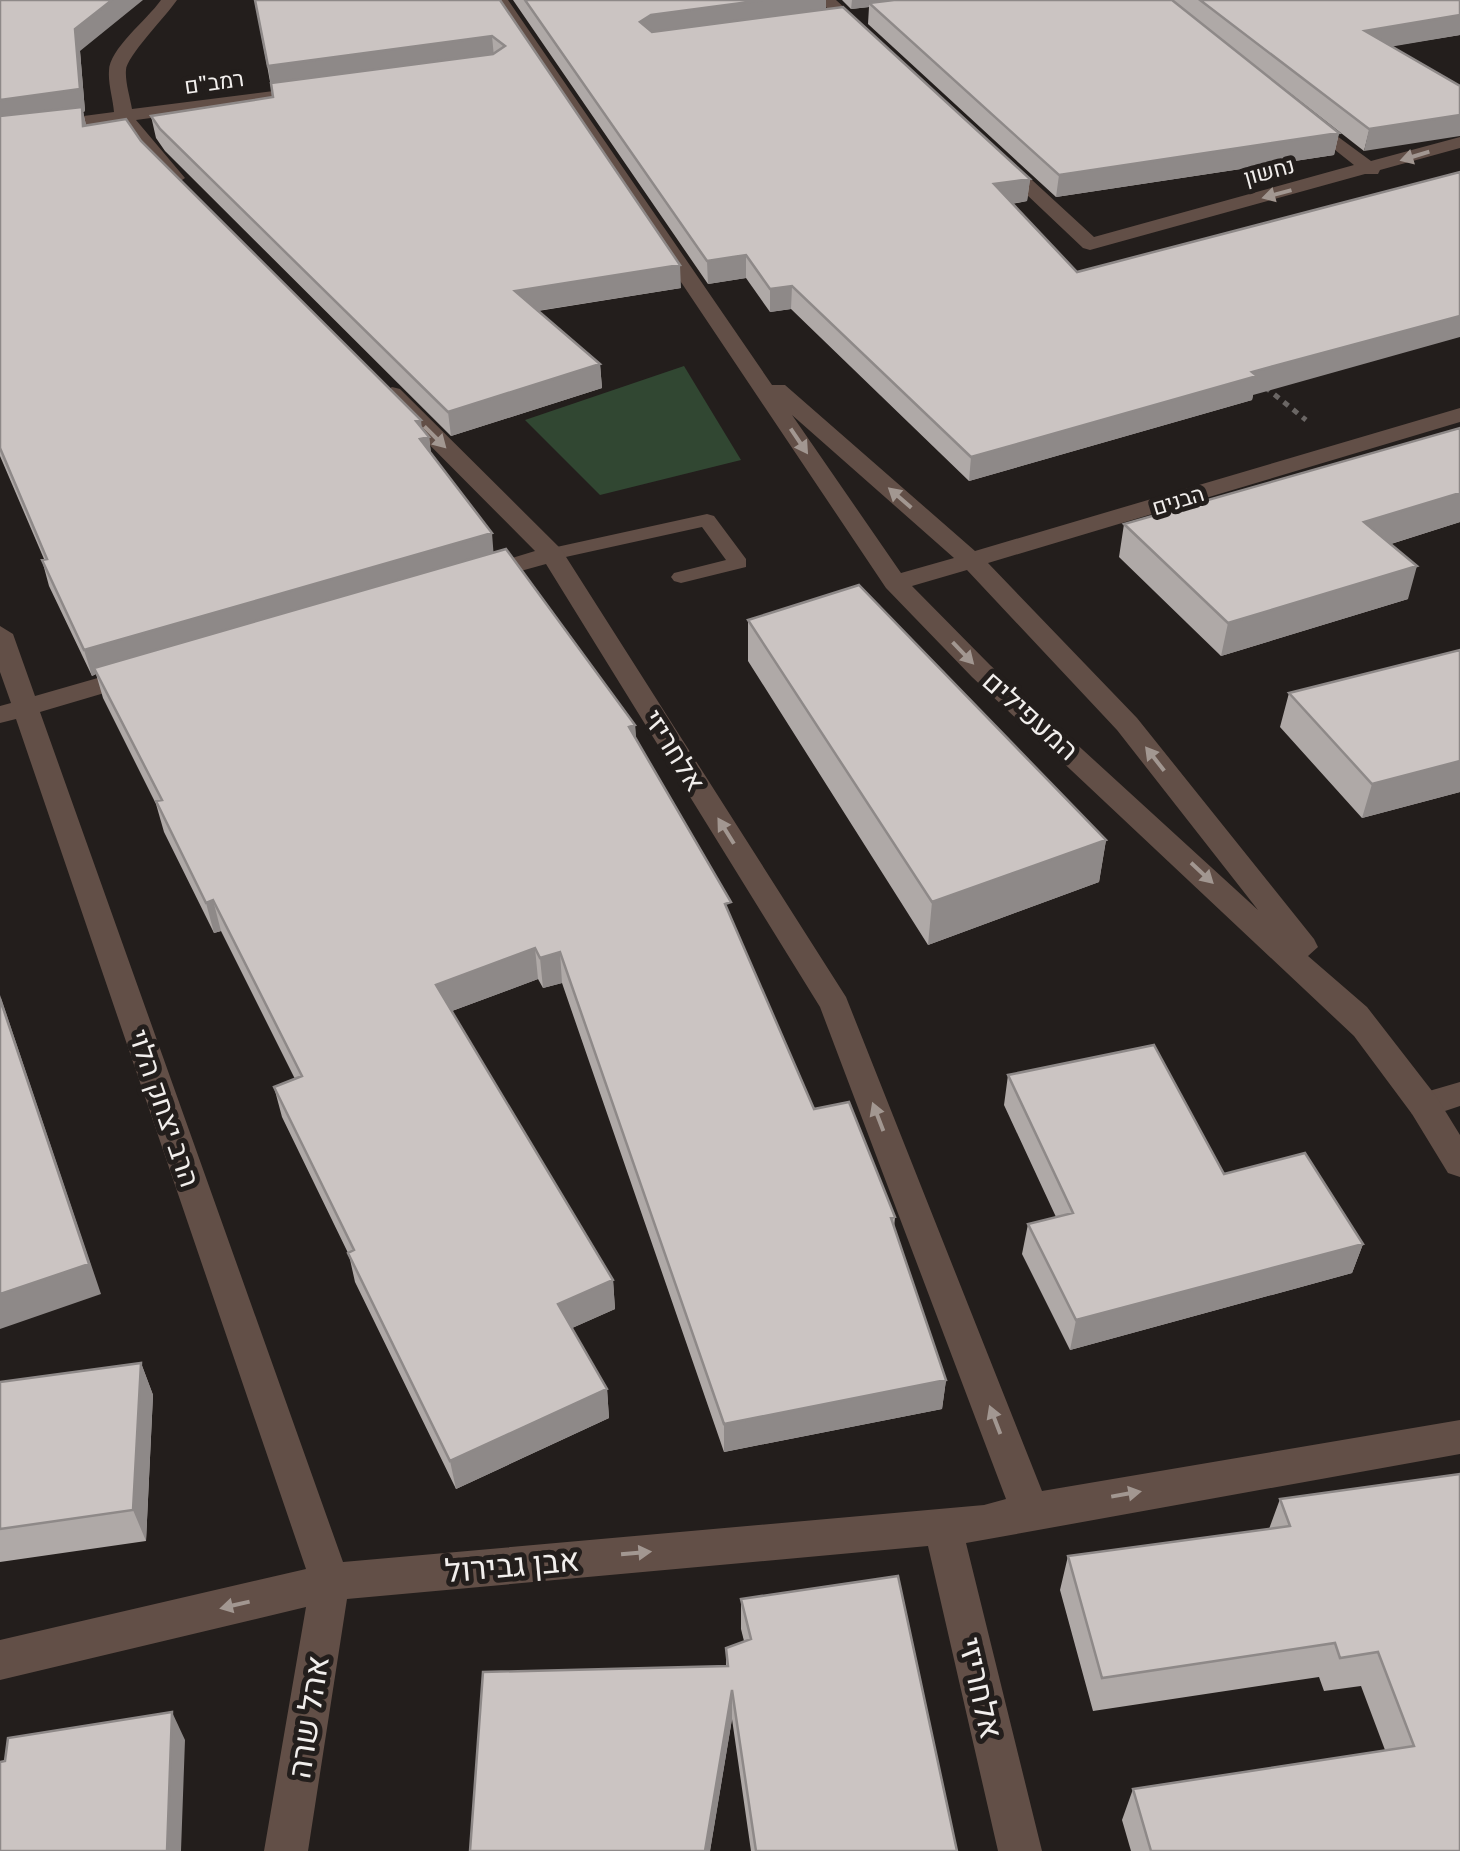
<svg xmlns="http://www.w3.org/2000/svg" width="1460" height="1851" viewBox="0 0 1460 1851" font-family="'Public Sans',Heebo,sans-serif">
  <rect width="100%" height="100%" fill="#231e1c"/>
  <path fill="#314732" d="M 684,366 L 741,460 L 600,495 L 525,420 Z"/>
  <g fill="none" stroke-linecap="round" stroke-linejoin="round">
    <path stroke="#6a6664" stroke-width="5" stroke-dasharray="6 6" stroke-linecap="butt" d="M 1265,387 L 1306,420"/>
    <path fill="#624f47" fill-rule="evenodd" d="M 707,514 L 714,516 L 746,559 L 746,567 L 681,583 L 674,581 L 671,577 L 674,573 L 726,560 L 702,527 L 552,560 L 542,554 L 552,548 Z"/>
    <path fill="#624f47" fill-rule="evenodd" d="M 161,0 L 177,0 C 167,15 126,57 126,70 C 125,82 130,97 132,109 L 313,86 L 322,91 L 313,96 L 136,120 L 185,178 L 176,184 L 169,182 L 119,122 L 0,137 L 0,127 L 114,112 C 113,99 108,84 109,71 C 109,49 147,20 161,0 Z
      M 819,0 L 836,0 L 869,30 L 869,38 L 857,38 Z
      M 1307,114 L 1371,161 L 1460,137 L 1460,148 L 1380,170 L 1378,174 L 1365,174 L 1090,250 L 1083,248 L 990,160 L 999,154 L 1006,156 L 1094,237 L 1354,165 L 1301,123 L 1298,119 Z
      M 392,387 L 400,389 L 561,549 L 846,997 L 1042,1491 L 1460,1420 L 1460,1454 L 966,1543 L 1042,1851 L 998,1851 L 928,1546 L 347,1599 L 308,1851 L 264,1851 L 306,1607 L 0,1680 L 0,1640 L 306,1569 L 16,719 L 0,723 L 0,706 L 11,703 L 0,672 L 0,626 L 13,634 L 35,696 L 136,667 L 149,675 L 145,681 L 40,712 L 343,1562 L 984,1505 L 1006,1499 L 820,1007 L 546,564 L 478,583 L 469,581 L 466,576 L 469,571 L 535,551 L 384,399 L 381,394 Z
      M 1460,1082 L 1460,1106 L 1424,1118 L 1412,1114 L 1408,1105 L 1412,1096 Z"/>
    <path fill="#624f47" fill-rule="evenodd" d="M 492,0 L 508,0 L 772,385 L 785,385 L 975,551 L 1460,408 L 1460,422 L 988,563 L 1137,718 L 1314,939 L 1318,947 L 1308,956 L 1367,1007 L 1436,1096 L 1460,1135 L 1460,1177 L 1448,1173 L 1412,1114 L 1354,1036 L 972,677 L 886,588 ZM 792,415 L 954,558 L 901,573 ZM 967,570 L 1117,730 L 1258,910 L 990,665 L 912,586 Z"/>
  </g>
  <path fill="#afa9a7" d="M 0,0 L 80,51 L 85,111 L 83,112 L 86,125 L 141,141 L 429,437 L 431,454 L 494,553 L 635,725 L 636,740 L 731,917 L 814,1109 L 895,1217 L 894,1228 L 946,1380 L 942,1409 L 724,1452 L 562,983 L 543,988 L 538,979 L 452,1011 L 613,1280 L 615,1309 L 572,1328 L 607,1389 L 609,1418 L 456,1489 L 355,1282 L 349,1255 L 282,1117 L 274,1087 L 295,1079 L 221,931 L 214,933 L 164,832 L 156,804 L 103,698 L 96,674 L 92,676 L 49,586 L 42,560 L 44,559 L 0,456 Z
    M 255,0 L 500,0 L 681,288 L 538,311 L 600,364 L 602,388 L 451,436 L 165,151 L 156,138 L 151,116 L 273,98 Z
    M 513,0 L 826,0 L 826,10 L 1030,179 L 1027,201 L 1012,204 L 1077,272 L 1253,395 L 1252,400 L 969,481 L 791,309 L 770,312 L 746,278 L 708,284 Z
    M 842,0 L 1460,0 L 1460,35 L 1391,46 L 1364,151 L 1236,51 L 1339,133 L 1334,155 L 1056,197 L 868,24 L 869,7 L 851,9 Z
    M 1460,428 L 1460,522 L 1391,544 L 1408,599 L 1221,656 L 1119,557 L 1124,524 Z
    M 748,620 L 1106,840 L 1099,882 L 928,945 L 748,661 Z
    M 1460,650 L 1460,792 L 1362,818 L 1280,727 L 1289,693 Z
    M 1008,1075 L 1224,1174 L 1363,1244 L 1352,1273 L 1070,1350 L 1022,1254 L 1028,1224 L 1056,1217 L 1004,1105 Z
    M 141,1363 L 153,1395 L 146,1541 L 0,1562 L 0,1382 Z
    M 1460,1474 L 1460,1851 L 1131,1851 L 1122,1820 L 1133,1789 L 1385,1750 L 1361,1686 L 1324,1691 L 1319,1677 L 1093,1711 L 1060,1590 L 1068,1556 L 1269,1529 L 1280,1499 Z
    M 741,1599 L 957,1851 L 751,1851 L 732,1719 L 710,1851 L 470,1851 L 726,1666 L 726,1648 L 744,1641 L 741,1629 Z"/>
  <path fill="#8e8988" d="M 112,0 L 143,0 L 80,51 L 85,111 L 83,112 L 87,129 L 0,123 L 0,100 L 75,29 Z
    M 764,0 L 826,0 L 826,12 L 652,35 L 640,22 L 651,15 Z
    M 852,0 L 919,0 L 869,3 L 869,7 L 851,9 Z
    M 1460,15 L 1460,35 L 1360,52 L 1365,31 Z
    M 492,36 L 494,57 L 271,87 L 268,66 Z
    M 1460,115 L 1460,136 L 1364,151 L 1369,129 Z
    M 1339,133 L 1334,155 L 1056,197 L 1059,175 Z
    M 1030,179 L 1027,201 L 992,207 L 994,184 Z
    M 746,255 L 746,278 L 708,284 L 707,261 Z
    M 680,265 L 681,288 L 517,314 L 515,291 Z
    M 792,286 L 791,309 L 770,312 L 770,289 Z
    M 1460,316 L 1460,337 L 1253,395 L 1252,400 L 969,481 L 971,457 L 1252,372 Z
    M 600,364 L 602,388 L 451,436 L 448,412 Z
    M 421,420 L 423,438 L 429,437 L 432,462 L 423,464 L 416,421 Z
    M 1460,493 L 1460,522 L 1356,555 L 1364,522 Z
    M 492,533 L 494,559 L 94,668 L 96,674 L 92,676 L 84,650 Z
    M 1417,566 L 1408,599 L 1221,656 L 1228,623 Z
    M 635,725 L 637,755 L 629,727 Z
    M 1460,761 L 1460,792 L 1362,818 L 1372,784 Z
    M 1106,840 L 1099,882 L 928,945 L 932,902 Z
    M 213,900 L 221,931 L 214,933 L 206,903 Z
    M 535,948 L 538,979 L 441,1015 L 436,985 Z
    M 560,952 L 562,983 L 543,988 L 540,958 Z
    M 0,995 L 101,1294 L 0,1329 Z
    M 1363,1244 L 1352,1273 L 1070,1350 L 1076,1320 Z
    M 613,1280 L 615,1309 L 561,1333 L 558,1304 Z
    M 141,1363 L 153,1395 L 146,1541 L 133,1510 Z
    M 946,1380 L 942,1409 L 724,1452 L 724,1424 Z
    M 607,1389 L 609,1418 L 456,1489 L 450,1461 Z
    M 732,1690 L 732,1719 L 710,1851 L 705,1851 Z
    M 172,1712 L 185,1740 L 181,1851 L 167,1851 Z"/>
  <path fill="#cbc4c2" stroke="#8e8988" stroke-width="2.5" d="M 0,0 L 112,0 L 75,29 L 80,89 L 0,100 Z
    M 255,0 L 500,0 L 680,265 L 515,291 L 600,364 L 448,412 L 160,129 L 151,116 L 273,97 L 271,83 L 493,54 L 505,46 L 492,36 L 268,66 Z
    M 525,0 L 764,0 L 651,15 L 640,22 L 652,32 L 843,7 L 1030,179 L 994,184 L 1077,272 L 1460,172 L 1460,316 L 1252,372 L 1257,376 L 971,457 L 792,286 L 770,289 L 746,255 L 707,261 Z
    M 894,0 L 1172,0 L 1339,133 L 1059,175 L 869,3 Z
    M 1200,0 L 1460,0 L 1460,15 L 1365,31 L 1460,86 L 1460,115 L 1369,129 Z
    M 82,107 L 83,126 L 126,119 L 141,141 L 421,420 L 416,421 L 429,437 L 420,439 L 492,533 L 84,650 L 42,560 L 47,559 L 0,448 L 0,116 Z
    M 1460,428 L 1460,493 L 1364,522 L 1417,566 L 1228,623 L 1124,524 Z
    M 506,549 L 635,725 L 629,727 L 731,902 L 725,904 L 814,1109 L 849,1102 L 895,1217 L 891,1218 L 946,1380 L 724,1424 L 560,952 L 540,958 L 535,948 L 436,985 L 613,1280 L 558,1304 L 607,1389 L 450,1461 L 348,1253 L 354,1250 L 274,1087 L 302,1076 L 213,900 L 206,903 L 156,801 L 162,800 L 94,668 Z
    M 859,585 L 1106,840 L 932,902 L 748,620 Z
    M 1460,650 L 1460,761 L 1372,784 L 1289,693 Z
    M 0,999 L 89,1264 L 0,1294 Z
    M 1154,1045 L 1224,1174 L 1305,1153 L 1363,1244 L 1076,1320 L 1028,1224 L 1073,1213 L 1008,1075 Z
    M 141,1363 L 133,1510 L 0,1529 L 0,1382 Z
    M 1460,1474 L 1460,1851 L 1151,1851 L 1133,1789 L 1414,1746 L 1378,1652 L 1340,1658 L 1335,1643 L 1102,1678 L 1068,1556 L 1290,1526 L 1280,1499 Z
    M 898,1576 L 957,1851 L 756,1851 L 732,1690 L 705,1851 L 470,1851 L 483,1672 L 728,1666 L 726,1648 L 751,1639 L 741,1599 Z
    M 172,1712 L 167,1851 L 0,1851 L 0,1762 L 5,1761 L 8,1738 Z"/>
  <defs><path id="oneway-solid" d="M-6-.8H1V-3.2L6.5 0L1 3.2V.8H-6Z" transform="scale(2.5)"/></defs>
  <g fill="#a29791">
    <use href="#oneway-solid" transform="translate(1415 156) rotate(163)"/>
    <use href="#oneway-solid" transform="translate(1277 194) rotate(165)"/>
    <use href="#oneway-solid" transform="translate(435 437) rotate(45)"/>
    <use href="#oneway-solid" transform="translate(799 441) rotate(56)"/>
    <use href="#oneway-solid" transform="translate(900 498) rotate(-139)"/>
    <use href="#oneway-solid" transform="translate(963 653) rotate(46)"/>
    <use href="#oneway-solid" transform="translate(1155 759) rotate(-128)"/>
    <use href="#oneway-solid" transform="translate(726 831) rotate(-122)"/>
    <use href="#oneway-solid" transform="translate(1202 873) rotate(43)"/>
    <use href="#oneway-solid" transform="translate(878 1117) rotate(-111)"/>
    <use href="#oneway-solid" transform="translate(995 1420) rotate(-111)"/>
    <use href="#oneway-solid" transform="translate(1126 1494) rotate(-10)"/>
    <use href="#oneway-solid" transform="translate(636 1553) rotate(-5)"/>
    <use href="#oneway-solid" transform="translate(235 1605) rotate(167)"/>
  </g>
  <g text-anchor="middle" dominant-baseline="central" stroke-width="10" stroke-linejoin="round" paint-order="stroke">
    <g font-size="22" fill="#f1eeec" stroke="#231e1c">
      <text transform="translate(214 82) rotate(-8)">רמב"ם</text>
      <text transform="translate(1269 171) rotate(-15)">נחשון</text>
      <text transform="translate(1178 500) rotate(-17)">הבנים</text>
    </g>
    <g font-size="28" fill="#f1eeec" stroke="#231e1c">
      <text transform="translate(1031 715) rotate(42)">המעפילים</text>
      <text transform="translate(675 750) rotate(58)">אלחריזי</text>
      <text transform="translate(165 1108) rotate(71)">הרב יצחק הלוי</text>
    </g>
    <g font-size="32" fill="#f1eeec" stroke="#231e1c">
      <text transform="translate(512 1565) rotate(-5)">אבן גבירול</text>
      <text transform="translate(981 1688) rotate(77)">אלחריזי</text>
      <text transform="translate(308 1717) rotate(-81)">אהל שרה</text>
    </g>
  </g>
</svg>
